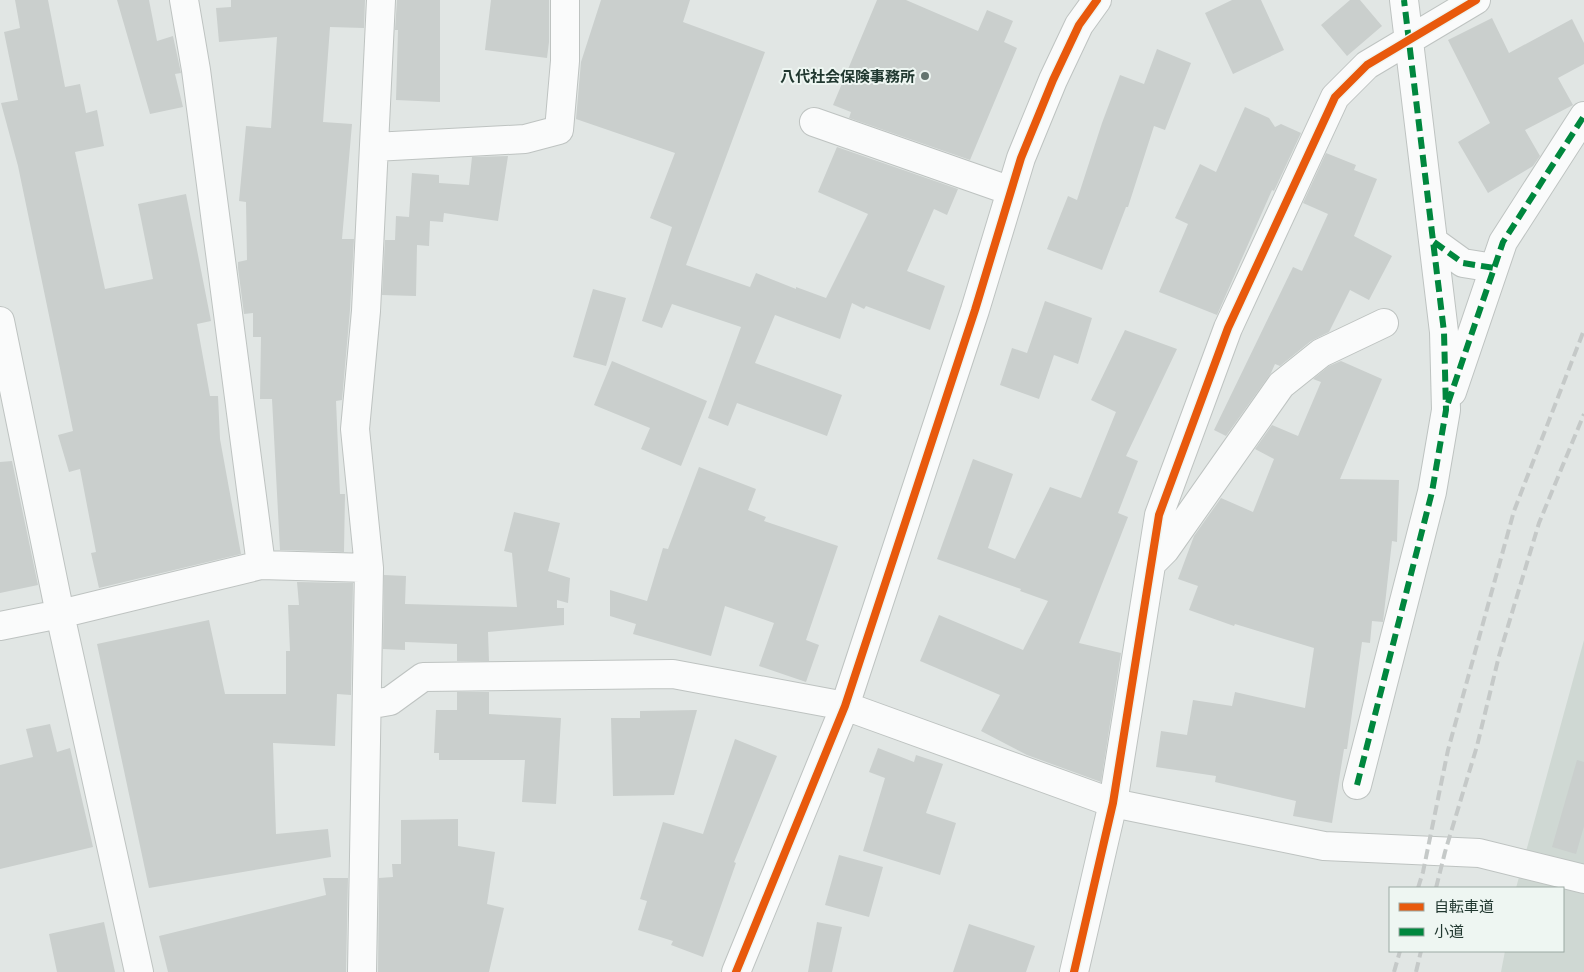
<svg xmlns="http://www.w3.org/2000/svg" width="1584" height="972" viewBox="0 0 1584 972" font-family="'Public Sans','Noto Sans JP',sans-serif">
  <rect width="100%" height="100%" fill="#e1e6e4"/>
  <path fill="#cfd8d3" d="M 1584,640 L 1584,972 L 1501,972 L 1505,951 L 1563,951 L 1563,888 L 1516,888 Z"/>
  <path fill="#cacfcd" d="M 15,0 L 48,0 L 65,87 L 80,84 L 86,113 L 97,110 L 104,146 L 75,152 L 105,289 L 153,279 L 138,204 L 186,194 L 211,321 L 197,324 L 210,396 L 218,396 L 220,439 L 241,554 L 99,588 L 91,553 L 96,552 L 80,469 L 69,472 L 58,435 L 73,431 L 18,166 L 1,103 L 18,100 L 4,32 L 20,28 Z
    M 117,0 L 149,0 L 157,41 L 173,36 L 181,73 L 175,74 L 183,107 L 150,114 Z
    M 231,0 L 365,0 L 364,28 L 330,27 L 323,122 L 352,124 L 342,239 L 354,239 L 350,310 L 342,400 L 336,401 L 340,494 L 345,494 L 344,552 L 280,550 L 272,399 L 260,399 L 261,337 L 253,337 L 253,313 L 244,314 L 238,268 L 238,262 L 247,260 L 246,202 L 239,201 L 246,126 L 271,128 L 277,37 L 219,42 L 216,8 L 231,7 Z
    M 397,0 L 440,0 L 440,102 L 396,100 L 398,30 L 395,30 Z
    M 491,0 L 549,0 L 549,42 L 547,58 L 485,50 Z
    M 601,0 L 690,0 L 683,22 L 765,52 L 686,265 L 750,287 L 756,273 L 796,289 L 796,287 L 826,298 L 868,214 L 818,192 L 837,147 L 958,189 L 947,215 L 934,209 L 907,271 L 945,286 L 930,330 L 866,306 L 864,309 L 852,303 L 840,339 L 775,315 L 755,363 L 842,395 L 827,436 L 737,403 L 728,426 L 708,418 L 741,327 L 672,304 L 662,328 L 642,321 L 672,227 L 650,218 L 675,153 L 576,119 L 581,62 Z
    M 877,0 L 906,0 L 978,31 L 987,10 L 1013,21 L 1004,42 L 1017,48 L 970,160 L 849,118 L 851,112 L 833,105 Z
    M 1232,0 L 1261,0 L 1284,50 L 1233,74 L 1205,13 Z
    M 1350,0 L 1360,0 L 1382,26 L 1347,56 L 1321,25 Z
    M 1492,18 L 1509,53 L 1572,19 L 1584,43 L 1584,64 L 1558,78 L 1573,105 L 1525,130 L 1540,156 L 1533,166 L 1488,193 L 1458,142 L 1490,123 L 1448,40 Z
    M 1157,49 L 1191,63 L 1165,130 L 1154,126 L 1128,207 L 1126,207 L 1102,270 L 1047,249 L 1068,196 L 1077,200 L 1102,123 L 1120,75 L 1144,84 Z
    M 1245,107 L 1269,118 L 1275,127 L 1281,124 L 1301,133 L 1274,191 L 1272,190 L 1217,315 L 1159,292 L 1188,224 L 1175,218 L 1200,164 L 1216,172 Z
    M 1326,153 L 1356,165 L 1354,170 L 1377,179 L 1354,236 L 1392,256 L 1369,300 L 1350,290 L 1329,332 L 1311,341 L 1280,366 L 1275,364 L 1271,373 L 1226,436 L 1214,430 L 1293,267 L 1302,271 L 1328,214 L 1303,203 Z
    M 508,156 L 498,221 L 444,213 L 443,222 L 430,221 L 429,246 L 417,245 L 416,296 L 382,295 L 385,240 L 395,240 L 396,216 L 409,217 L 412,173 L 439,175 L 439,183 L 469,185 L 472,157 Z
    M 593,289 L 626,298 L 606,366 L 573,357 Z
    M 1045,301 L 1092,318 L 1078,364 L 1054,355 L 1039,399 L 1000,385 L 1012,348 L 1027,353 Z
    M 1125,330 L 1177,349 L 1126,456 L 1138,461 L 1118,513 L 1128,517 L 1079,643 L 1121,653 L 1101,782 L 1027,755 L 981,731 L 1000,695 L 920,661 L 939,615 L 1023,650 L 1048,601 L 1020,591 L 1021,589 L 937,559 L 973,459 L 1013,474 L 988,548 L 1015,559 L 1050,487 L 1081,498 L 1116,412 L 1091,400 Z
    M 612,361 L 707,401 L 681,466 L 641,449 L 650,428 L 594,405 Z
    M 1341,361 L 1382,379 L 1340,479 L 1399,480 L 1397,542 L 1392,541 L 1383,622 L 1372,621 L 1370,643 L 1362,642 L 1347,749 L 1344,749 L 1332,823 L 1293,816 L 1296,801 L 1215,782 L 1216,776 L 1156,767 L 1161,731 L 1187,735 L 1193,700 L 1232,706 L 1235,692 L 1305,708 L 1314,648 L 1235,624 L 1234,626 L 1189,610 L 1198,586 L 1178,579 L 1194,536 L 1221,498 L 1253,512 L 1274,459 L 1255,449 L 1272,425 L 1298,436 L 1321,382 L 1313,379 L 1329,366 Z
    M 12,461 L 38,585 L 0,593 L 0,462 Z
    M 699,467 L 756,489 L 748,510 L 766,517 L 764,521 L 838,546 L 806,640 L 819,645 L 806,682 L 759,666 L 774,623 L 725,606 L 711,656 L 633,634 L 636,624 L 610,616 L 610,590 L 647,601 L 663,548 L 668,549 Z
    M 514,512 L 560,523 L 548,571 L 570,578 L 568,603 L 557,600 L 557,608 L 564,608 L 564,625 L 488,632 L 489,661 L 457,661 L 457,644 L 405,642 L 405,650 L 383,649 L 384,575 L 406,576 L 405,604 L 517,607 L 512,553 L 504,551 Z
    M 297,582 L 353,583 L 351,695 L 337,694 L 335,746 L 273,743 L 276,834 L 328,829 L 331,857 L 149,888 L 97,644 L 209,620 L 225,694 L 286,694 L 286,651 L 290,651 L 288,605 L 299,605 Z
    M 457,692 L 489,692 L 489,714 L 561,718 L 556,804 L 522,802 L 525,760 L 439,760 L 439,753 L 434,753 L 436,710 L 457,710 Z
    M 697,710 L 674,795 L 613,796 L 611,718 L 640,718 L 640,711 Z
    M 50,724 L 57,752 L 70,748 L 93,847 L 0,869 L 0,765 L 33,757 L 26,729 Z
    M 735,739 L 777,756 L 734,862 L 736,863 L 703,957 L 671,945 L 673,941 L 638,930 L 647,901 L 640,899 L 663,822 L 703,834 Z
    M 878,748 L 914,762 L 916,755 L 943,764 L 926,813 L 956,823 L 940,875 L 863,851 L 885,778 L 869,772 Z
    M 1577,760 L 1584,762 L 1584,826 L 1576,854 L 1552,847 Z
    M 458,819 L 458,846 L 495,852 L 487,904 L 504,908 L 489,972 L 378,972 L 379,878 L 393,877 L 392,864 L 401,864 L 401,820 Z
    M 839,855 L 883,867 L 869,917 L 825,905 Z
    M 323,878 L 348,878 L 346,972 L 168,972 L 159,936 L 326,895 Z
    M 104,922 L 115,972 L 57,972 L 49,934 Z
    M 817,922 L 842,927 L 832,972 L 808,972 Z
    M 969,924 L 1035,946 L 1026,972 L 953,972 Z"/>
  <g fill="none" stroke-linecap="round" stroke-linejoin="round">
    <defs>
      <path id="minor" d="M 184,0 L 196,70 L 261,565
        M 814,122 L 1011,191
        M 374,147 L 525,139 L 559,130 L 565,61 L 565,0
        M 1434,242 L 1463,263 L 1494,268
        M 0,321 L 60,614 L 139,972
        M 1452,392 L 1503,242 L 1584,116
        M 1152,563 L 1165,550 L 1281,385 L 1321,353 L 1384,323
        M 0,626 L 60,614 L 261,565 L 369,568
        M 367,705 L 390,701 L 423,677 L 673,674 L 845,706 L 1113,803 L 1324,846 L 1479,853 L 1584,879
        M 1357,785 L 1432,492 L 1446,410 L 1444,332 L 1404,0
        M 362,972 L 369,568 L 355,429 L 366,311 L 381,0
        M 736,972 L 845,706 L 975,310 L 1021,158 L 1053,80 L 1079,25 L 1097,0
        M 1074,972 L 1113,803 L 1159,515 L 1228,328 L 1335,97 L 1367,65 L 1476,0"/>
    </defs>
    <use href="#minor" stroke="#bec3c1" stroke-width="30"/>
    <use href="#minor" stroke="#fafbfb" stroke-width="28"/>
    <path stroke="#c5c9c8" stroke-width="4" stroke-dasharray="10 5" stroke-linecap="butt" d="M 1418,888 L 1423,872 L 1448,750 L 1514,511 L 1584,330
      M 1436,888 L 1445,852 L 1477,746 L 1499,656 L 1539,523 L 1584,414
      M 1394,972 L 1400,951
      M 1416,972 L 1421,951"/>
    <path stroke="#00873e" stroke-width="6" stroke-dasharray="12 6" stroke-linecap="butt" d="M 1434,242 L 1463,263 L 1494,268
      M 1448,403 L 1503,242 L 1584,116
      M 1357,785 L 1432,492 L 1446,410 L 1444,332 L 1404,0"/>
    <defs>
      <path id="cycleway" d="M 736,972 L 845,706 L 975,310 L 1021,158 L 1053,80 L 1079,25 L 1097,0
        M 1074,972 L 1113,803 L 1159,515 L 1228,328 L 1335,97 L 1367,65 L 1476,0"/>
    </defs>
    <use href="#cycleway" stroke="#eef6f2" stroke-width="11"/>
    <use href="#cycleway" stroke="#e8590c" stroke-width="8"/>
  </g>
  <circle fill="#64756f" stroke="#eef6f2" stroke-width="2" cx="925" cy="76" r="5"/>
  <g text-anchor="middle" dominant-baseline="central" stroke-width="4" stroke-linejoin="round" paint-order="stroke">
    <g font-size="15" font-weight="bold" fill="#213830" stroke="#eef6f2" text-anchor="end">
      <text x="915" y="76">八代社会保険事務所</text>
    </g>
  </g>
  <rect x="1389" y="887" width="175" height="65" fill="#eef6f2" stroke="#9caaa4"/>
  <rect x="1399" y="903" width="25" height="8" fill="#e8590c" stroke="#9caaa4"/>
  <text x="1434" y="912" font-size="15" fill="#213830">自転車道</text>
  <rect x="1399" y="928" width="25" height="8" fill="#00873e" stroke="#9caaa4"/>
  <text x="1434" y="937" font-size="15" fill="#213830">小道</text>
</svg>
